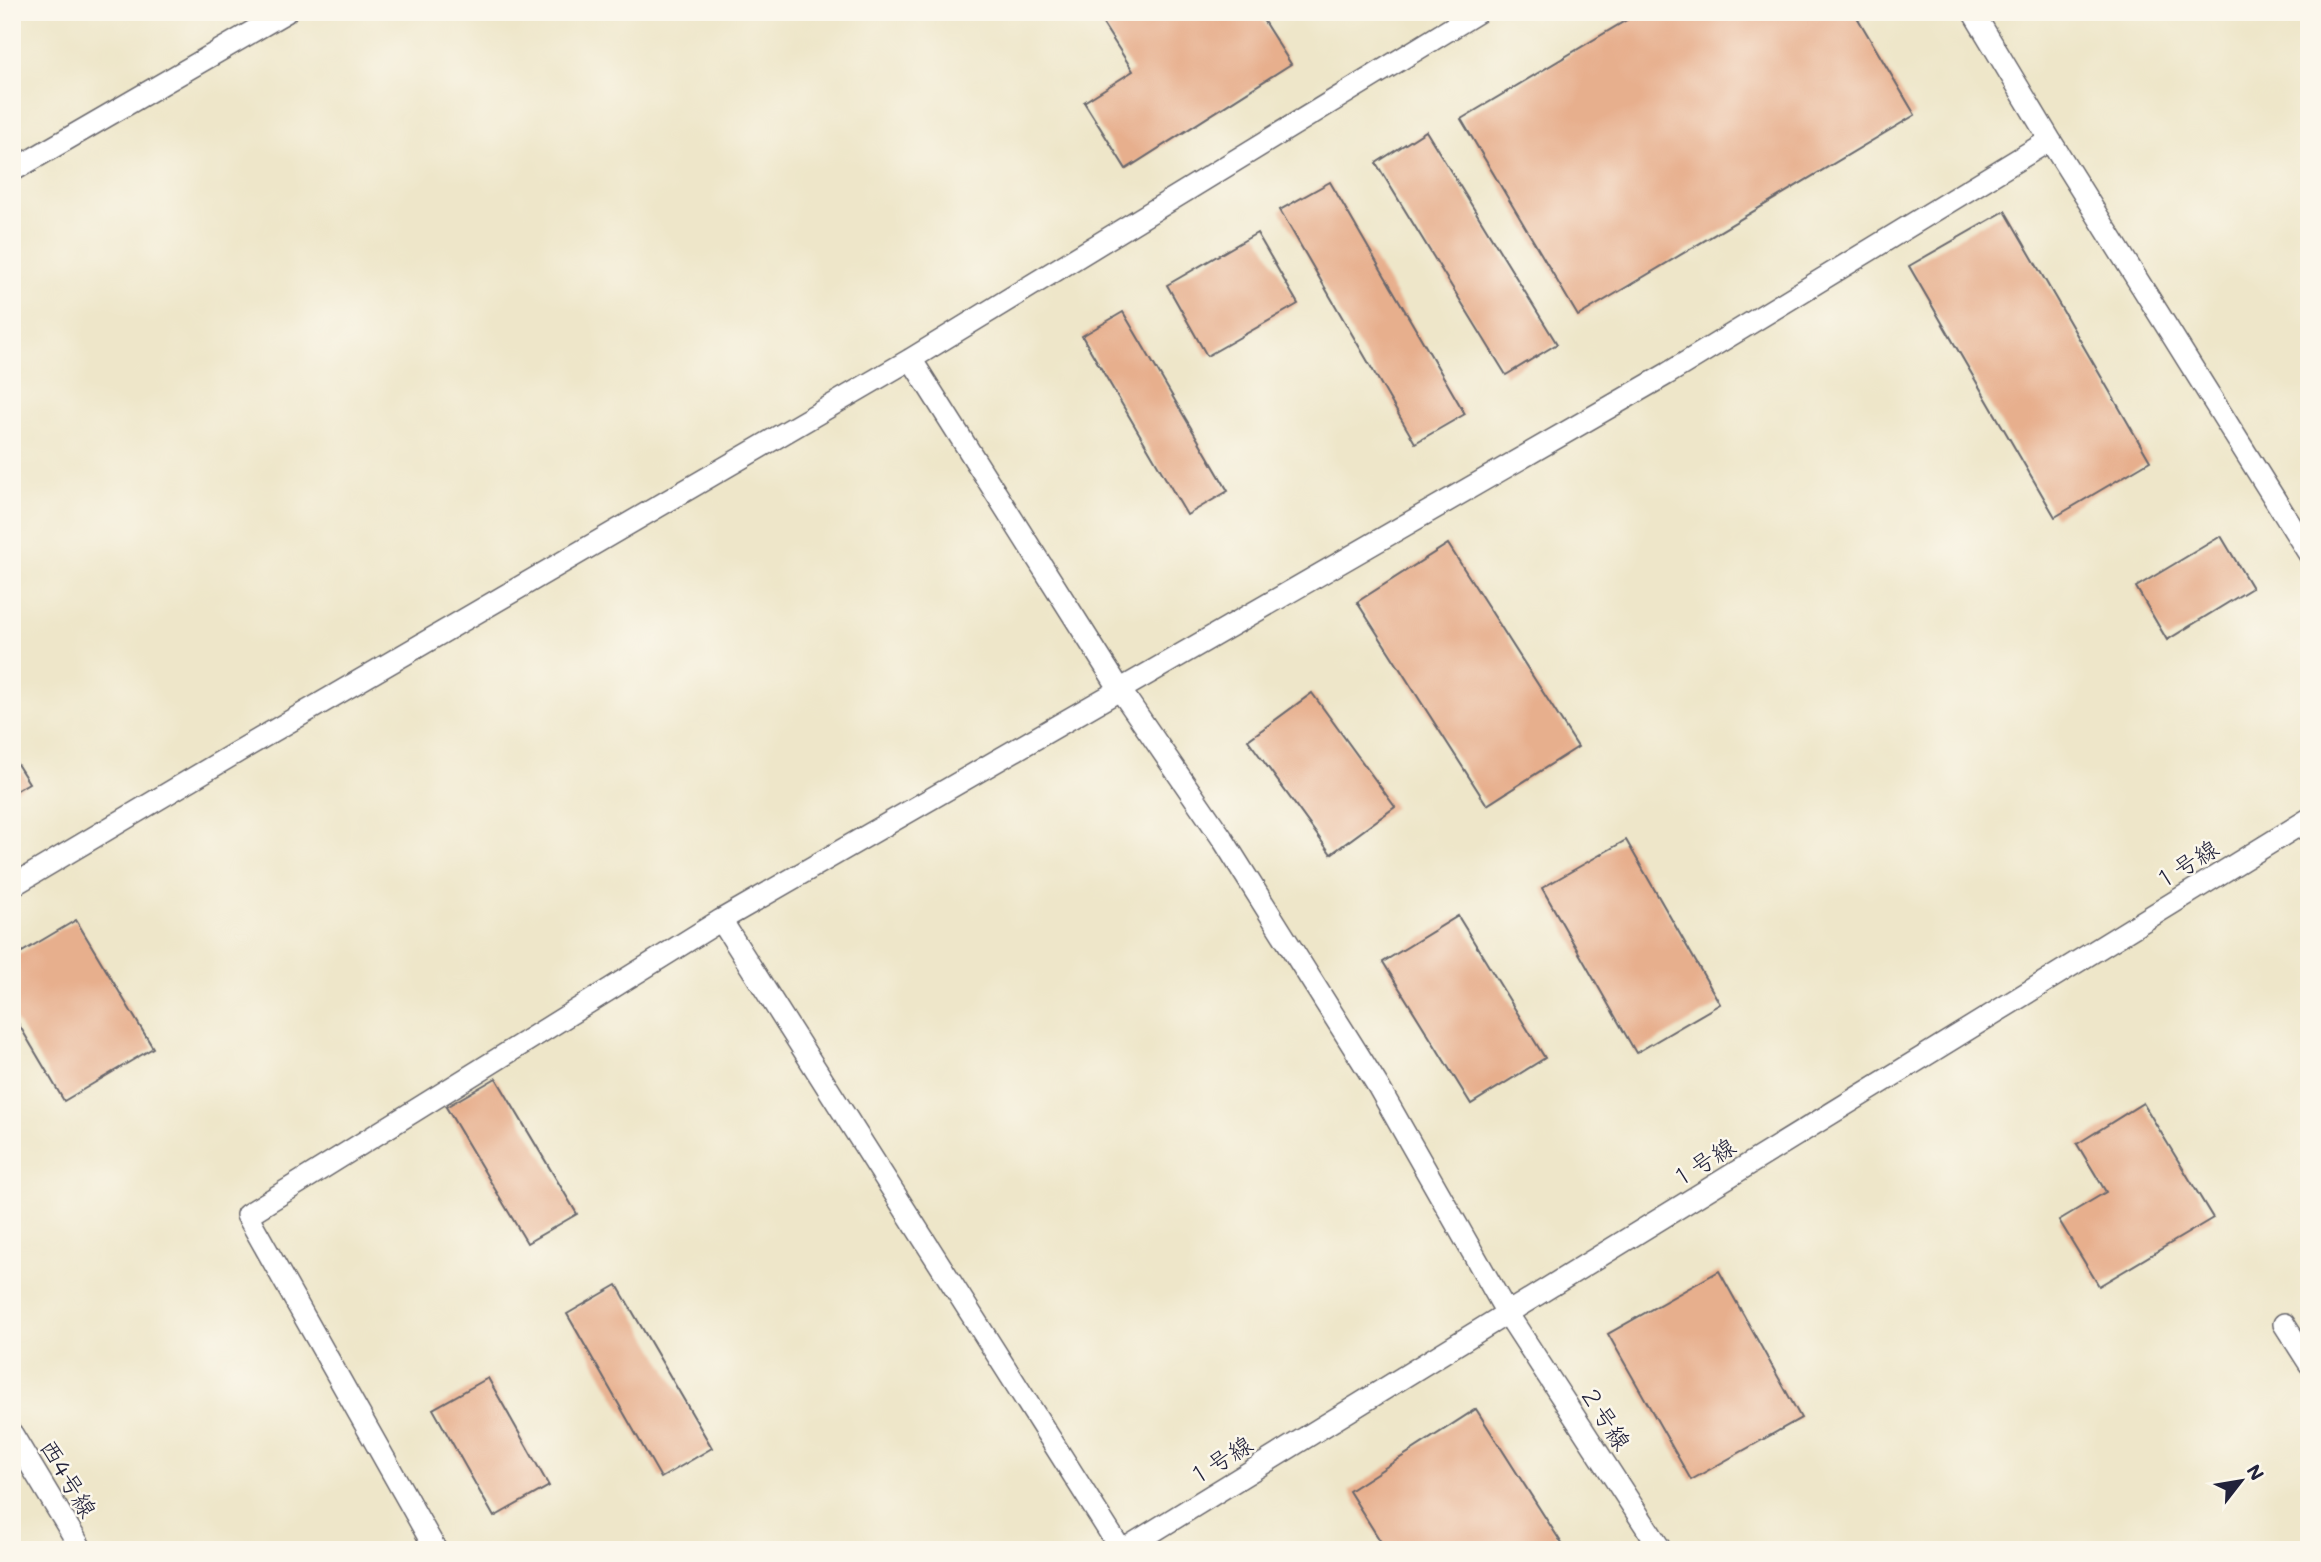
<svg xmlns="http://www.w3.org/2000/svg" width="2321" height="1562" viewBox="0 0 2321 1562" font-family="Mali,'Klee One',sans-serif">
  <rect width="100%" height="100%" fill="#fbf7ec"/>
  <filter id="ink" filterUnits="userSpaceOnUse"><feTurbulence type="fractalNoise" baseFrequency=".0143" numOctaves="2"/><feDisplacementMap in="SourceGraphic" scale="14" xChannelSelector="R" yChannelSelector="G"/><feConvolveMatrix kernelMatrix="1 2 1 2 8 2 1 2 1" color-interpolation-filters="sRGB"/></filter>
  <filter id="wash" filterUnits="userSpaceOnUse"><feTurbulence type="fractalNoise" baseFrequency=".00686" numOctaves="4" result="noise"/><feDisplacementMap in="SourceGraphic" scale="28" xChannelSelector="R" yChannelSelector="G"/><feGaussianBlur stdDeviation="1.57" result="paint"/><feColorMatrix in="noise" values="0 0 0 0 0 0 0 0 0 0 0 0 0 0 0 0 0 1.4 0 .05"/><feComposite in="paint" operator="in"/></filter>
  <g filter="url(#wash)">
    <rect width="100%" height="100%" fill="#eee6c9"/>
    <g id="blocks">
      <path fill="#e7af8d" d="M 1098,12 L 1258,12 L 1291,64 L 1126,169 L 1084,102 L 1133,71 L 1096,13 Z
        M 1640,12 L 1854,12 L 1915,115 L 1578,316 L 1461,119 Z
        M 1426,131 L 1557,344 L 1506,375 L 1376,163 Z
        M 1330,182 L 1465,414 L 1415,443 L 1280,210 Z
        M 2005,211 L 2150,461 L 2055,517 L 1909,266 Z
        M 1257,233 L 1298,304 L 1207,356 L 1167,285 Z
        M 1123,312 L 1228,491 L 1187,515 L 1082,336 Z
        M 2221,536 L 2252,588 L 2167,640 L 2136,587 Z
        M 1448,544 L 1578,747 L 1487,805 L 1357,602 Z
        M 1312,693 L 1395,807 L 1331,854 L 1248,740 Z
        M 12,756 L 29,783 L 12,793 Z
        M 1626,840 L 1720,1004 L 1636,1053 L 1542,888 Z
        M 1458,916 L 1545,1058 L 1471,1104 L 1383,962 Z
        M 76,920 L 153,1048 L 64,1101 L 12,1013 L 12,958 Z
        M 496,1078 L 577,1214 L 527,1243 L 446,1107 Z
        M 2143,1103 L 2213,1218 L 2099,1286 L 2059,1220 L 2106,1192 L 2077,1144 Z
        M 1719,1271 L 1801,1418 L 1691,1480 L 1608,1334 Z
        M 617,1285 L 712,1448 L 661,1478 L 567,1314 Z
        M 488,1378 L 549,1486 L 494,1517 L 433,1409 Z
        M 1476,1409 L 1566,1550 L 1386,1550 L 1349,1491 Z"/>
    </g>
  </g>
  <g filter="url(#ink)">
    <use href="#blocks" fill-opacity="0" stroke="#69676d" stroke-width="2"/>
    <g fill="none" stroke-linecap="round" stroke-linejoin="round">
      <defs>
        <path id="lane" d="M 1973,12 L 2050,140 L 2309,554
          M 12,171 L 286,12
          M 911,359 L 1121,691 L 1222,838 L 1378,1086 L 1507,1313 L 1661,1550
          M 12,886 L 239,751 L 911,359 L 1478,12
          M 721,920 L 1121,1550
          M 2284,1324 L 2309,1363
          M 12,1434 L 82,1550
          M 436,1550 L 247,1215 L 721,920 L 1667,374 L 2050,140
          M 1123,1550 L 2309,819"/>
      </defs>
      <use href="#lane" stroke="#69676d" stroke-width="24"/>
      <use href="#lane" stroke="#fff" stroke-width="21"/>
    </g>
  </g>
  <g text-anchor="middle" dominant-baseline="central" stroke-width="5" stroke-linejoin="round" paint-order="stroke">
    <g font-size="24" fill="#22223b" stroke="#fbf7ec">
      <text transform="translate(2185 864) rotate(-32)">１号線</text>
      <text transform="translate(1702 1162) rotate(-32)">１号線</text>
      <text transform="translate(1606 1417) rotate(57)">２号線</text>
      <text transform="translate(1219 1460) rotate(-32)">１号線</text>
      <text transform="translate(69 1478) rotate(59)">西4号線</text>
    </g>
  </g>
  <rect width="2321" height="1562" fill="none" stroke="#fbf7ec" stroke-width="42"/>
  <g transform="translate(2241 1481) rotate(59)" stroke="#fbf7ec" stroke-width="5" paint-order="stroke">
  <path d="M0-5L12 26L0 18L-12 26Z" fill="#22223b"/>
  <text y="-10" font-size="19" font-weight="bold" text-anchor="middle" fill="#22223b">N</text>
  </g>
</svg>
